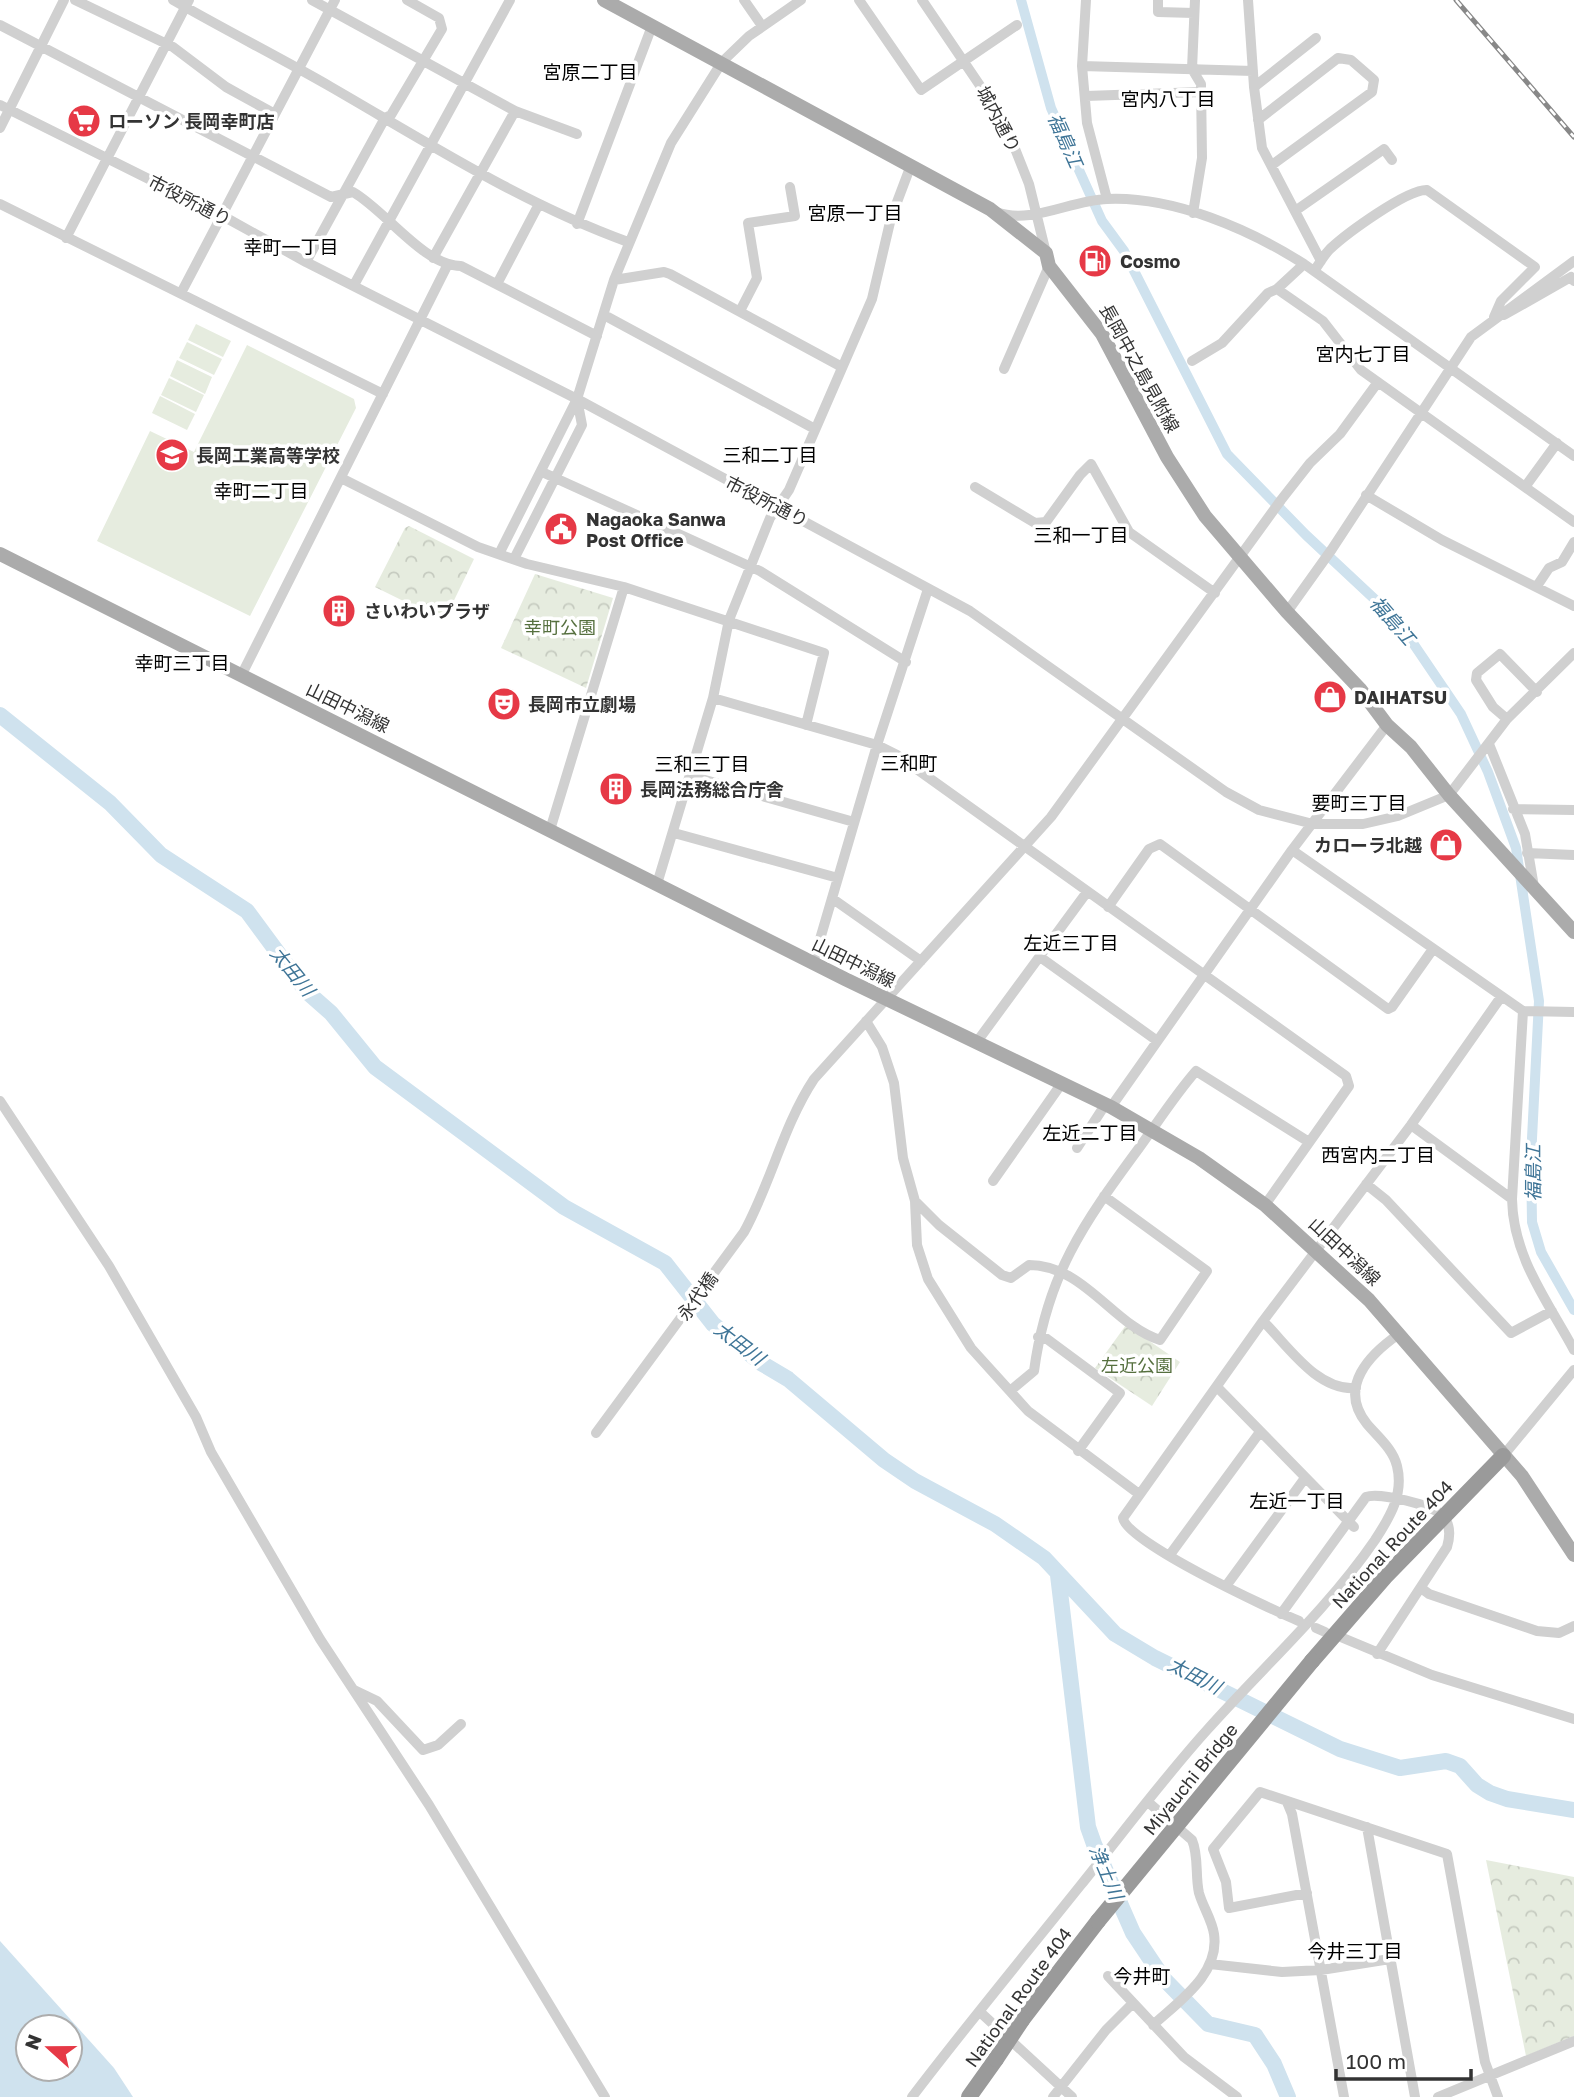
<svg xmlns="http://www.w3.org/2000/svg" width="1574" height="2097" viewBox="0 0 1574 2097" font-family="'Golos Text','Noto Sans JP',sans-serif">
  <defs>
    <pattern id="forest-crowns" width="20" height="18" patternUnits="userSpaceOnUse" patternTransform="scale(1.75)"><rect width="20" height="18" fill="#e6ecdf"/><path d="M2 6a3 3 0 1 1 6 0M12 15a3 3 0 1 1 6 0" fill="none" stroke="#c6cbc0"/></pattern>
  </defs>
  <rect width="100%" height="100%" fill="#fff"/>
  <path fill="#e6ecdf" d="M 196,324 L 231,341 L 223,357 L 188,340 Z
    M 187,342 L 222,359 L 214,375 L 179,358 Z
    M 247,345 L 354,399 L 356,408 L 250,616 L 97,541 L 150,431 L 194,452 Z
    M 177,360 L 212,377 L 205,394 L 170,376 Z
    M 169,378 L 204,395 L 196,412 L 161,395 Z
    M 160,396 L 195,414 L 187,430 L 152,413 Z"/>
  <path fill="url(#forest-crowns)" d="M 409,526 L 474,559 L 444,621 L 375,587 L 405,528 Z
    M 535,574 L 613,598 L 586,688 L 501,648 Z
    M 1126,1325 L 1180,1362 L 1152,1406 L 1095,1368 Z
    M 1486,1860 L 1574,1877 L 1574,2036 L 1526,2056 Z"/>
  <path fill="#cfe2ee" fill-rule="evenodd" d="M 0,1941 L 114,2068 L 133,2097 L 0,2097 ZM 28,2027 L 70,2027 L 70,2069 L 28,2069 Z"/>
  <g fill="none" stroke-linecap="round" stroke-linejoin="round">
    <path stroke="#cfe2ee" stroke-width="10" d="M 1021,0 L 1051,108 L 1102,221 L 1124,251 L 1227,454 L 1306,535 L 1398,621 L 1461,714 L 1488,772 L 1516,848 L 1539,1001 L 1531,1158 L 1532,1222 L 1541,1252 L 1574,1310"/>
    <path stroke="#cfe2ee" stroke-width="16" d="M 0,715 L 110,803 L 161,855 L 247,911 L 306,991 L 331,1013 L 375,1067 L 564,1207 L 665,1263 L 713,1324 L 761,1363 L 788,1379 L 884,1460 L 915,1481 L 995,1524 L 1044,1558 L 1115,1634 L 1155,1658 L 1340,1749 L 1400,1768 L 1446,1761 L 1460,1766 L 1477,1785 L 1490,1793 L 1507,1799 L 1574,1810
      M 1058,1575 L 1088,1827 L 1094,1844 L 1133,1933 L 1163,1978 L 1208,2024 L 1255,2035 L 1274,2064 L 1288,2097"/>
    <path stroke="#d0d0d0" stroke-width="10" d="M 75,0 L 173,47 L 226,87 L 273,113
      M 173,0 C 225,30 279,57 331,87 C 428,143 523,204 628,242
      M 312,0 L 515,111 L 577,134
      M 744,0 L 762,26
      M 859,0 L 921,90 L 1017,25
      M 922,0 L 1004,121 L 1029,184 L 1046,253
      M 1086,0 L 1082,66 L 1087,123 L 1107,199
      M 1158,0 L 1158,12 L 1194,13
      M 1248,0 L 1254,87 L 1262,148 L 1321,261
      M 0,25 L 331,197 L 353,192 C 386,211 424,266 461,266 L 597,336
      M 1082,66 L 1253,71
      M 1254,87 L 1316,38
      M 1086,96 L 1201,92
      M 0,105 L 221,215 L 306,262 L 577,399 L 970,611 L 1226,792 L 1259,810 L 1313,824 L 1363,824 L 1398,816 L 1449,795 L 1507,719 L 1574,653
      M 1258,120 L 1338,58 L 1351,60 L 1374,80 L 1372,92 L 1272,165
      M 0,128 L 64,0
      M 0,204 L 383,394
      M 1295,211 L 1384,149 L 1392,160
      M 996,212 C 1031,225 1071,200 1107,199 C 1173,196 1249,229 1304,264 L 1574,456
      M 1193,213 L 1202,158 L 1201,84 L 1192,69 L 1195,0
      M 577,224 L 652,26
      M 66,238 L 189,0
      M 433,258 L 515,111
      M 306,262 L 385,118 L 391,115 L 442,29 L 439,18 L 407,0
      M 1314,271 C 1319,264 1324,255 1330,249 C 1346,234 1407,189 1427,190 L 1535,267 L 1501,301 L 1494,317
      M 614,280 L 664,272 L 670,274 L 842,367
      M 497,284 L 539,204
      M 354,285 L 510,0
      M 1277,289 L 1323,321 L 1361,370 L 1574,522
      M 181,293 L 335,0
      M 740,311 L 757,278 L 748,223 L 795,216 L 790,187
      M 604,315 L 815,429
      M 1504,315 L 1571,277 L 1574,281
      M 1192,361 L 1222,343 L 1268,293 L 1277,289 L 1304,264
      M 1004,369 L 1049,266
      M 542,472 L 760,571 L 906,662
      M 341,478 L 478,547 L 527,564 L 624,587 L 824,653 L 806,725
      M 975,487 L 1035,523 L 1046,522 L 1080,475 L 1091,464 L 1129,532 L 1215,593
      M 1525,487 L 1557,443
      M 1366,495 L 1442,540 L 1574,606
      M 499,554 L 577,399 L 614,280 L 671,143 L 722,62 L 749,36 L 801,0
      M 514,559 L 582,425 L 577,399
      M 1537,586 L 1549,568 L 1562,562 L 1574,542
      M 1287,612 L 1332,549 L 1471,337 L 1574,261
      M 241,676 L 447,266
      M 713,698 L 877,745 L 897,755 L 1346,1076 L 1349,1086 L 1265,1205
      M 1507,719 L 1493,707 L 1476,680 L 1477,673 L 1500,654 L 1537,692
      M 1489,744 L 1525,834 L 1534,887
      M 691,776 L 854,822
      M 1513,809 L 1574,810
      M 550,830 L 624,587
      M 674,833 L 838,878
      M 1292,850 L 1523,1011 L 1574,1012
      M 1527,853 L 1574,855
      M 657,884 L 713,698 L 729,620 L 770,518 L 789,490 L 872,299 L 891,218 L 911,165
      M 833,899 L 921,961
      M 1108,907 L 1149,849 L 1160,844 L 1388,1009 L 1392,1007 L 1433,949
      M 1040,957 L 1156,1040
      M 813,963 L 877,745 L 928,589
      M 1523,1011 L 1512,1199 C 1513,1257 1547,1300 1574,1350
      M 866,1021 L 882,1047 L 894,1083 L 903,1158 L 915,1201 L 917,1245 L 928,1279 L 971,1348 L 1028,1411 L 1139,1494
      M 976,1043 L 1087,892
      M 0,1101 L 109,1266 L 196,1417 L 211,1452 L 320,1639 L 429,1805 L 605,2097
      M 1111,1107 L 1292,850 L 1387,725
      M 1411,1125 L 1512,1199
      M 1077,1148 L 1105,1105
      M 993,1181 L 1062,1083
      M 1366,1184 L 1386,1200 L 1511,1333 L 1552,1311
      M 915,1201 L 939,1225 L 1002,1275 L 1011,1278 L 1029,1265 C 1084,1265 1113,1325 1160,1340 L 1207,1271 L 1104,1196
      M 1263,1321 C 1288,1346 1317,1391 1356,1388
      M 1038,1337 L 1047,1339 L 1120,1393 L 1078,1451
      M 1218,1388 L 1354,1527
      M 1010,1391 L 1034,1371 C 1047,1275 1083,1224 1139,1148 C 1158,1122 1175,1095 1196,1071 L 1309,1142
      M 596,1433 L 744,1232 C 771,1183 783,1126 814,1079 L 1051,817 L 1281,500 L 1310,463 L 1340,434 L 1378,382
      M 1503,1456 L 1574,1370
      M 1169,1556 L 1260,1432
      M 1226,1586 L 1305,1478
      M 1421,1588 L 1429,1594 L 1537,1631 L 1559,1633 L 1574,1626
      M 1281,1614 L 1366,1497 C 1379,1492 1433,1505 1442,1515 C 1451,1524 1450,1537 1447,1547 L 1377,1654
      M 1299,1621 C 1272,1610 1126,1542 1123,1518 L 1263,1321 L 1411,1125 L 1501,997
      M 1316,1628 L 1325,1632
      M 1343,1638 L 1432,1675 L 1574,1719
      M 354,1690 L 377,1701 L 423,1750 L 438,1745 L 461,1724
      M 1148,1802 L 1192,1840 C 1199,1856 1195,1876 1199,1893 C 1203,1907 1212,1920 1214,1934 C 1220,1974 1179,2001 1153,2025
      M 1287,1802 L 1292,1814 L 1344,2097
      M 1367,1827 L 1415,2097
      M 1307,1893 L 1229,1908 L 1226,1882 L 1213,1849 L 1260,1792 L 1447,1854 L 1485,2062 L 1498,2097
      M 1210,1964 L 1282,1972 L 1321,1970 L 1390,1959
      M 1108,1976 L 1184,2057 L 1237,2097
      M 980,2012 L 1072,2097
      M 912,2097 C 966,2026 1024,1956 1080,1886 C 1122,1834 1162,1780 1207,1730 C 1263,1667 1327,1610 1375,1540 C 1390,1517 1404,1494 1397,1466 C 1393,1449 1378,1437 1367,1424 C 1337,1387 1370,1354 1399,1334
      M 1053,2097 L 1106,2030 L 1132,2004
      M 1438,2097 L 1574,2041"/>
    <path stroke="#ababab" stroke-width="14" d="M 604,0 L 990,209 L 1046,253 L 1049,266 L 1102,334 L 1167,457 L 1205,516 L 1287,612 L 1360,689 L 1387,725 L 1411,747 L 1449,795 L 1574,932
      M 0,554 L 845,979 L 1111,1107 L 1199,1158 L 1265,1205 L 1369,1300 L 1522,1476 L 1574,1555"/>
    <path stroke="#9a9a9a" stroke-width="16" d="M 1312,1661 L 1385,1577 L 1503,1456
      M 1022,2020 L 1098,1921
      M 969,2097 L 996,2059"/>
    <defs>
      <path id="rail" d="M 1456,0 L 1574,137"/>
    </defs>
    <use href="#rail" stroke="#888" stroke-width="5"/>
    <use href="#rail" stroke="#fff" stroke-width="2.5" stroke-dasharray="8" stroke-linecap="butt"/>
    <path stroke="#9a9a9a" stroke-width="16" d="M 1098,1921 L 1312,1661
      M 996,2059 L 1022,2020"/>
  </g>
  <defs>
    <symbol id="supermarket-disc" viewBox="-11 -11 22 22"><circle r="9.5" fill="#e63946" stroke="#fff"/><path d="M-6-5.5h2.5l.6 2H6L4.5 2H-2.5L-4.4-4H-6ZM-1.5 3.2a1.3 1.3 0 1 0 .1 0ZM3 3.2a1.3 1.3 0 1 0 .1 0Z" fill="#fff"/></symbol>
    <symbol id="fuel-disc" viewBox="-11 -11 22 22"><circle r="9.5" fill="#e63946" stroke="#fff"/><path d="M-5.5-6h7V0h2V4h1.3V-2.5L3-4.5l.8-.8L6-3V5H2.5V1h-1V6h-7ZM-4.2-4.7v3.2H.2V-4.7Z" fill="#fff"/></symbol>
    <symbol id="school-disc" viewBox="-11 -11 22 22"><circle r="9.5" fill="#e63946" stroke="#fff"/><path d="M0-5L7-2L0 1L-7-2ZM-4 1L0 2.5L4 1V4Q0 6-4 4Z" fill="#fff"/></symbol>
    <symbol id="civic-disc" viewBox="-11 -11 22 22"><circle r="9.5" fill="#e63946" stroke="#fff"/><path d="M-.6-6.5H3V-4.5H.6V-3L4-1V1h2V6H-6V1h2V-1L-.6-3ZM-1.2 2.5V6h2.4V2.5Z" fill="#fff"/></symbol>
    <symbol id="building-disc" viewBox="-11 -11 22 22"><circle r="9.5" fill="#e63946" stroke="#fff"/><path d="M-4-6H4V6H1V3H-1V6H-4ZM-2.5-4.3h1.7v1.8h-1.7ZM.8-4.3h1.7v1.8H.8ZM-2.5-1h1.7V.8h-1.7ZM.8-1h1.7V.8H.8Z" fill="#fff"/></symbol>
    <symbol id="shop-disc" viewBox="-11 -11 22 22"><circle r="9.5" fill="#e63946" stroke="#fff"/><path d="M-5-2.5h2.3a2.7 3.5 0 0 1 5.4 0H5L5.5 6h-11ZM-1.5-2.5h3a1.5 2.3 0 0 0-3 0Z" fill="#fff"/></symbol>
    <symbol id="theatre-disc" viewBox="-11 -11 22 22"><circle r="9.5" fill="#e63946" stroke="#fff"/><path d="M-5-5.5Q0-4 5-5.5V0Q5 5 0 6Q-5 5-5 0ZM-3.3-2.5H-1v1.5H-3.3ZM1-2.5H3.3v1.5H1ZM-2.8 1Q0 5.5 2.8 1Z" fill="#fff"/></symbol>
  </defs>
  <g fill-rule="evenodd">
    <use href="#supermarket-disc" x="65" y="102" width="38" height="38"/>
    <use href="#fuel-disc" x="1076" y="242" width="38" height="38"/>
    <use href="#school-disc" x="153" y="436" width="38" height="38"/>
    <use href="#civic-disc" x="542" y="510" width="38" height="38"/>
    <use href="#building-disc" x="320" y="592" width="38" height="38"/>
    <use href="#shop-disc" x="1311" y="678" width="38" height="38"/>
    <use href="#theatre-disc" x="485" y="685" width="38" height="38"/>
    <use href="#building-disc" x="597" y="770" width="38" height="38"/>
    <use href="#shop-disc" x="1427" y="826" width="38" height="38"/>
  </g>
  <g text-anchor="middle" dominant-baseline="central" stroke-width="7" stroke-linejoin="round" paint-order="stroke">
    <g font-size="18" fill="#333" stroke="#fff">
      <text transform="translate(999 119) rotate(62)">城内通り</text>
      <text transform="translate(190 200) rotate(27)">市役所通り</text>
      <text transform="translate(1140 368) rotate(61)">長岡中之島見附線</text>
      <text transform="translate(767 501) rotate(27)">市役所通り</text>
      <text transform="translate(348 707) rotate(26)">山田中潟線</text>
      <text transform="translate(854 962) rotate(26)">山田中潟線</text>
      <text transform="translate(1345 1251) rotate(43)">山田中潟線</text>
      <text transform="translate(697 1296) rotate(-54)">永代橋</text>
      <text transform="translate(1392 1544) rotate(-47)">National Route 404</text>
      <text transform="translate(1190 1779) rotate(-51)">Miyauchi Bridge</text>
      <text transform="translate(1018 1997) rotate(-54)">National Route 404</text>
    </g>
    <g font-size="18" font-weight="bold" fill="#333" stroke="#fff" text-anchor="start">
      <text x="108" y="121">ローソン 長岡幸町店</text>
      <text x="1120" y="261">Cosmo</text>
      <text x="196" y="455">長岡工業高等学校</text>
      <text x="586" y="519">Nagaoka Sanwa<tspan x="586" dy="21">Post Office</tspan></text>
      <text x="364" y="611">さいわいプラザ</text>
      <text x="1354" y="697">DAIHATSU</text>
      <text x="528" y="704">長岡市立劇場</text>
      <text x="640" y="789">長岡法務総合庁舎</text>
      <text x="1422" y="845" text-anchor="end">カローラ北越</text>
    </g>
    <g font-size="18" fill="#56703f" stroke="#fff">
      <text x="560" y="627">幸町公園</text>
      <text x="1137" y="1365">左近公園</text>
    </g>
    <g font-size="19" fill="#000" stroke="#fff">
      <text x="590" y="71">宮原二丁目</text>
      <text x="1168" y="98">宮内八丁目</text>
      <text x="855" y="212">宮原一丁目</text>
      <text x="291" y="246">幸町一丁目</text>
      <text x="1363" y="353">宮内七丁目</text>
      <text x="770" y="454">三和二丁目</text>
      <text x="261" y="490">幸町二丁目</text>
      <text x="1081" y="534">三和一丁目</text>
      <text x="182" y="662">幸町三丁目</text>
      <text x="909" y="762">三和町</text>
      <text x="702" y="763">三和三丁目</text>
      <text x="1359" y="802">要町三丁目</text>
      <text x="1071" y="942">左近三丁目</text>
      <text x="1090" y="1132">左近二丁目</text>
      <text x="1378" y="1154">西宮内二丁目</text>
      <text x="1297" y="1500">左近一丁目</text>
      <text x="1355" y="1950">今井三丁目</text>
      <text x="1142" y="1975">今井町</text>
    </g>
    <g font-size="19" font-style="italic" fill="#3f7597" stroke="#fff">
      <text transform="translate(1066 140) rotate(66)">福島江</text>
      <text transform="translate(1393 620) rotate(49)">福島江</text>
      <text transform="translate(293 971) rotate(51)">太田川</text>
      <text transform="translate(1532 1173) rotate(-90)">福島江</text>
      <text transform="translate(740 1343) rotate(37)">太田川</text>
      <text transform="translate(1195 1675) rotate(27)">太田川</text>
      <text transform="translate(1107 1872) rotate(67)">浄土川</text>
    </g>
  </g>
  <g transform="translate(49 2048) rotate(291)"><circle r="33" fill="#ffffff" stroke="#adadad" stroke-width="2"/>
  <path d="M0-5L12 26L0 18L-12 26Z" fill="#e63946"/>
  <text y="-10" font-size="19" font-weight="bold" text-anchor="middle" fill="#333333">N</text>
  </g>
  <path d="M1336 2069v10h135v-10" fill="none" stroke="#333333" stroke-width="3.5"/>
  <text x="1346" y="2069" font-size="21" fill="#333333" stroke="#ffffff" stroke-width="5" paint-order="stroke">100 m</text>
</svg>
